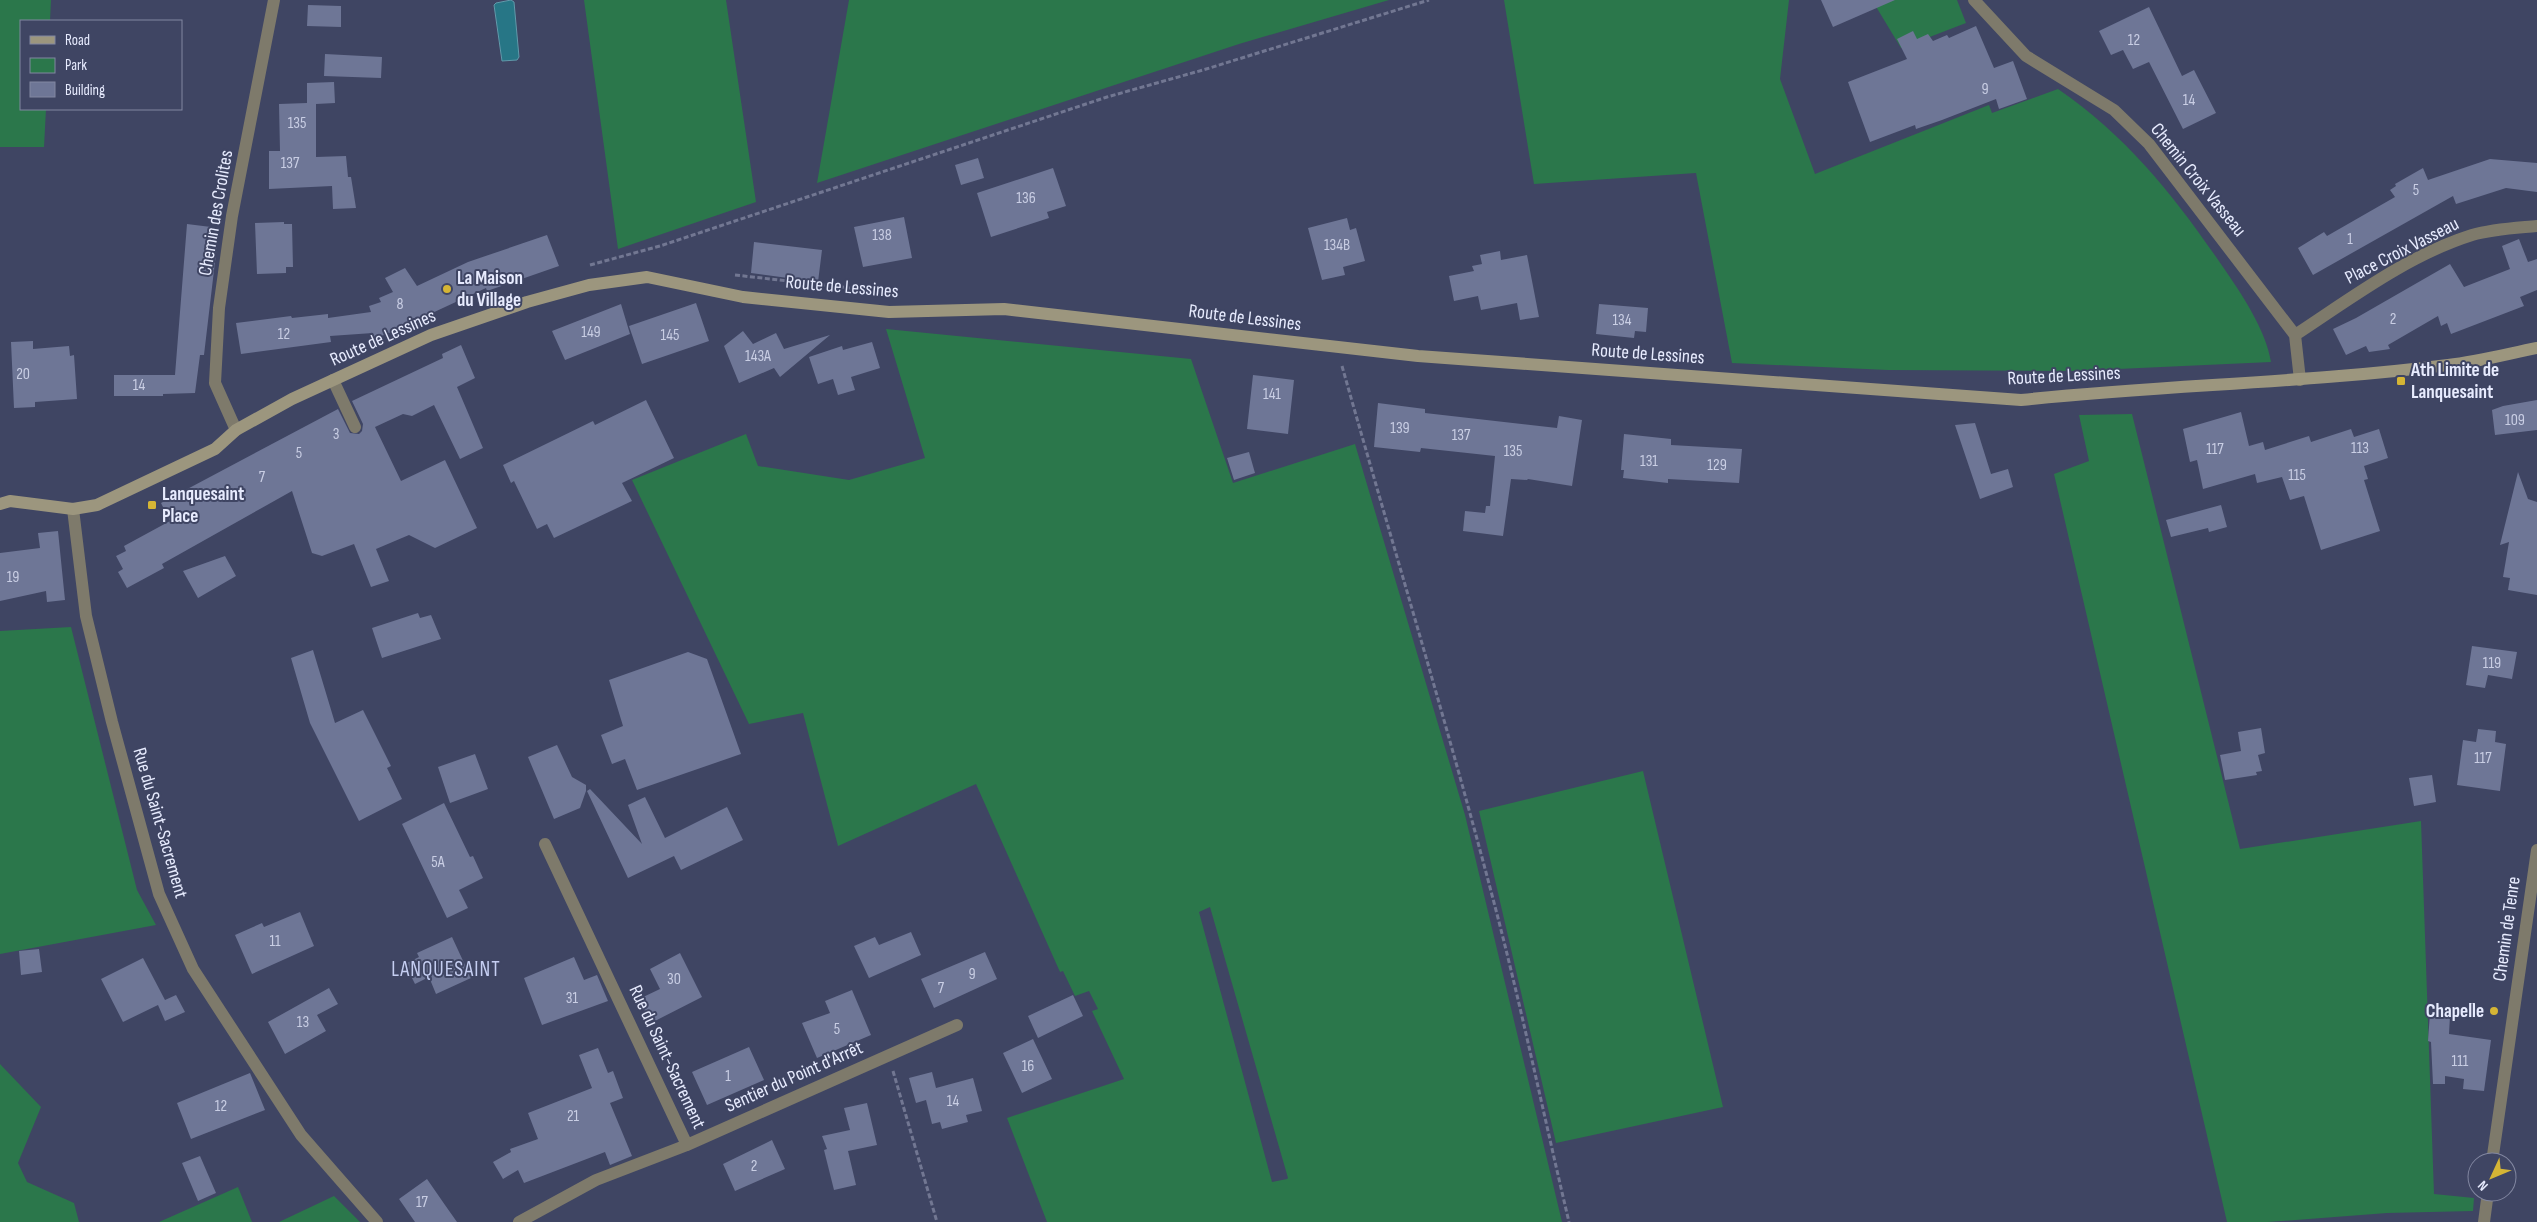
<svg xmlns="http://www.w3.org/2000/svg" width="2537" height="1222" viewBox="0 0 2537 1222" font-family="'Sofia Sans Condensed',sans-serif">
  <rect width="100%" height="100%" fill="#3f4563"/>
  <path fill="#2b774b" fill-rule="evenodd" d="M 0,0 L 51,0 L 50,21 L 21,21 L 21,109 L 46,109 L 44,147 L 0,147 Z
    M 584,0 L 726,0 L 756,202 L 618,249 Z
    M 849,0 L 1389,0 L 1239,44 L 817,183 Z
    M 1504,0 L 1789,0 L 1780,79 L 1815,174 L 1989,105 L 1992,113 L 2058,89 C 2129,138 2175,197 2223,267 C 2241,293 2266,330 2271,362 L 2074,371 L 1888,370 L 1732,363 L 1696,173 L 1534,184 Z
    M 1872,0 L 1957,0 L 1966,23 L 1901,48 Z
    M 886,329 L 1191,359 L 1233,483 L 1355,444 L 1465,815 L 1562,1222 L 1047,1222 L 1007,1118 L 1124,1079 L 1092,1011 L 1098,1009 L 1089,991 L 1075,996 L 1063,971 L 1060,972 L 976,784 L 838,846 L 803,713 L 749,724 L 632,480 L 746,434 L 758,466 L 849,480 L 925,458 ZM 1210,907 L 1288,1178 L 1287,1179 L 1272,1182 L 1199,912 Z
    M 2132,414 L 2240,849 L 2421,821 L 2434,1194 L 2474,1198 L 2473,1211 L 2387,1213 L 2268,1222 L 2227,1222 L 2054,474 L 2089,461 L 2079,415 Z
    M 71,627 L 137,890 L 156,925 L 0,954 L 0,631 Z
    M 1643,771 L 1723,1107 L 1556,1143 L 1479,811 Z
    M 0,1064 L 41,1107 L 18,1163 L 27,1182 L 74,1203 L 79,1222 L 0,1222 Z
    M 238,1187 L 252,1222 L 159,1222 Z
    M 334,1196 L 360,1222 L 279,1222 Z"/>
  <path fill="#277686" stroke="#6199aa" d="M 511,0 L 514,2 L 519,57 L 517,60 L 502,61 L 494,5 L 496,3 Z"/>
  <path fill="#6e7696" d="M 1821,0 L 1895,0 L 1833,27 Z
    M 308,5 L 341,6 L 341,27 L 307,26 Z
    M 2149,7 L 2182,76 L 2194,70 L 2216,113 L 2183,129 L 2149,62 L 2133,69 L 2123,50 L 2111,55 L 2099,31 Z
    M 1976,26 L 1994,68 L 2013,61 L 2027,99 L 1999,109 L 1996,99 L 1942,120 L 1916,129 L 1915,125 L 1870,142 L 1848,82 L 1907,59 L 1897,39 L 1913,31 L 1917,39 L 1928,34 L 1933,41 L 1947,35 L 1949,38 Z
    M 325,54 L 382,57 L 381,78 L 324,76 Z
    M 334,82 L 335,103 L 316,104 L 316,157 L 346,156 L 348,177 L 351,177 L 356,208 L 333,209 L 332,186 L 269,189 L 269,151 L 280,151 L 279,104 L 307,103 L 307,83 Z
    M 978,158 L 984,178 L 961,185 L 955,165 Z
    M 2490,159 L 2537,163 L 2537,192 L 2506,188 L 2456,204 L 2453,196 L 2313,275 L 2298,248 L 2324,232 L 2327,236 L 2395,197 L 2390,190 L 2396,186 L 2395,184 L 2423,168 L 2428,180 Z
    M 1053,168 L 1066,206 L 1047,212 L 1049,218 L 991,237 L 977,193 Z
    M 904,217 L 912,258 L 863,267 L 854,227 Z
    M 1347,218 L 1350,230 L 1356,228 L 1365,261 L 1343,267 L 1345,275 L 1322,280 L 1308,228 Z
    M 284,222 L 284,224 L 292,224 L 293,267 L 286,267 L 286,273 L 257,274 L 255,223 Z
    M 187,224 L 219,228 L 204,355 L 200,355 L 195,393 L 163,394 L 163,396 L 114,396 L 114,375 L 175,375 Z
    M 547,235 L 559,266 L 487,291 L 486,288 L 430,314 L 431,318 L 395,334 L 394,331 L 374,339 L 373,333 L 330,336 L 331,342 L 241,354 L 236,323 L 291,316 L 292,318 L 328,314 L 328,318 L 371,312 L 369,306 L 381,302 L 379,298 L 393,292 L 385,278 L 405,268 L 417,286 L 468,262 Z
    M 2519,239 L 2528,262 L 2537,259 L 2537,290 L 2520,297 L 2524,306 L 2451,334 L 2447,323 L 2441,326 L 2438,316 L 2388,345 L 2390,349 L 2369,352 L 2366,346 L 2346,355 L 2333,329 L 2356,318 L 2450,264 L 2464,287 L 2510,269 L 2502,246 Z
    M 754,242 L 822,250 L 818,282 L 751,273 Z
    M 1500,251 L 1501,260 L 1527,255 L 1539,317 L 1520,320 L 1517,303 L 1481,310 L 1478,296 L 1454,301 L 1449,276 L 1474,271 L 1472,266 L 1482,264 L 1480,255 Z
    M 696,303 L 709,341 L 642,364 L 629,326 Z
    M 621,304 L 630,334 L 565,360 L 552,331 Z
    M 1599,304 L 1648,308 L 1646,332 L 1635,331 L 1634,338 L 1596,334 Z
    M 743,331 L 753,344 L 776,333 L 784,349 L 830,335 L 780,377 L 774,368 L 739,383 L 724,346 Z
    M 33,341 L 33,349 L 69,346 L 70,356 L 74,355 L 77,399 L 35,402 L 35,407 L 14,408 L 11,342 Z
    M 872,342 L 880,368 L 851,377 L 855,390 L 838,395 L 833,379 L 818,384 L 809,357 L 842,346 L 843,350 Z
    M 461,345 L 475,378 L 457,387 L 483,448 L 460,459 L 434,405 L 412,416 L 403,414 L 375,427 L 401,481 L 445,460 L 477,528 L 435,548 L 409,535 L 376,549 L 389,581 L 371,587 L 354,544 L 322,556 L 312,553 L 292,491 L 162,564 L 164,568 L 127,588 L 118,572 L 123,569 L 116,556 L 126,551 L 124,546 L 170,521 L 161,503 L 338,409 L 350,433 L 359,434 L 362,431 L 363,424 L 352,401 L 443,358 L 442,354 Z
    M 1253,375 L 1294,380 L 1288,434 L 1247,429 Z
    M 646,400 L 674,458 L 622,483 L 632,501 L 554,538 L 547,524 L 537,529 L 514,481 L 511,483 L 503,465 L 593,421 L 595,425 Z
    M 2537,400 L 2537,430 L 2495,435 L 2492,410 L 2503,406 Z
    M 1378,403 L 1425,409 L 1425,413 L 1557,428 L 1559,416 L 1582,420 L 1572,486 L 1528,479 L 1527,480 L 1511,479 L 1503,536 L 1463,531 L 1465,511 L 1485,513 L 1486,506 L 1490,506 L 1495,456 L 1421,448 L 1420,452 L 1374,447 Z
    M 2241,412 L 2249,446 L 2263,442 L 2265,450 L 2309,436 L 2311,442 L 2351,429 L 2354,437 L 2379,429 L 2388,458 L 2364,466 L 2368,479 L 2364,480 L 2380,531 L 2321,550 L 2304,496 L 2290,500 L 2282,477 L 2257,483 L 2255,474 L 2203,489 L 2197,460 L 2190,462 L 2183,429 Z
    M 1975,423 L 1991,474 L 2008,469 L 2013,487 L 1980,499 L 1955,425 Z
    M 1624,434 L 1671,439 L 1671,445 L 1742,449 L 1739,483 L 1668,479 L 1668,483 L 1623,478 L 1624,470 L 1621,470 Z
    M 1249,452 L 1255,473 L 1234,480 L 1227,458 Z
    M 2518,472 L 2528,499 L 2537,502 L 2537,595 L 2508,590 L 2510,578 L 2503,577 L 2509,542 L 2500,545 Z
    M 2221,505 L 2227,527 L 2209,532 L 2208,528 L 2171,537 L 2166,520 Z
    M 58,531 L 65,600 L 47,602 L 46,591 L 0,601 L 0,553 L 40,548 L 38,533 Z
    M 225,556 L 236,576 L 198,598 L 183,571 Z
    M 418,613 L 420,618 L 431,615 L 441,639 L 382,658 L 372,628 Z
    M 2472,646 L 2517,652 L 2512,679 L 2488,675 L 2485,688 L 2466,685 Z
    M 313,650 L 335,723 L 363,710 L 391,766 L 387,768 L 402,799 L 359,821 L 310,723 L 291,658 Z
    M 688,652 L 707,659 L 741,754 L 637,790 L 625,759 L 612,764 L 601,735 L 623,726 L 609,680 Z
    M 2261,728 L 2265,753 L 2258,755 L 2262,771 L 2256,772 L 2257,775 L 2225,780 L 2220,755 L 2241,751 L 2238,732 Z
    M 2478,729 L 2496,731 L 2495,742 L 2506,744 L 2500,791 L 2457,785 L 2463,740 L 2476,742 Z
    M 557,745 L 572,777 L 586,785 L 586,791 L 580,808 L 554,819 L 528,757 Z
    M 475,754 L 488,789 L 450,803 L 438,767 Z
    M 2432,775 L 2436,802 L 2414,806 L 2409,778 Z
    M 590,789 L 642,844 L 628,805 L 645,797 L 665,838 L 727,807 L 743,840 L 681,870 L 674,856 L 628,878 L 587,791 Z
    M 444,803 L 470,857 L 473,856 L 483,878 L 459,890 L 468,908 L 447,918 L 402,824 Z
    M 300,912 L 314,946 L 252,974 L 235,935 L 262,923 L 264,927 Z
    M 911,932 L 921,955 L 869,978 L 854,946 L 875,937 L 879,945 Z
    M 452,937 L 471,978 L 436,994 L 429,977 L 415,984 L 405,964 L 419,957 L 417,953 Z
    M 39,949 L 42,972 L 21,975 L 19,951 Z
    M 985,952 L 997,979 L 934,1008 L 921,979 Z
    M 680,953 L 702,997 L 651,1023 L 639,999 L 660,989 L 650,969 Z
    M 574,957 L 584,980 L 597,975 L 608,1001 L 542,1025 L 524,978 Z
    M 143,958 L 165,1000 L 176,995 L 185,1012 L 165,1021 L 158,1005 L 123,1022 L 101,979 Z
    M 329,988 L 338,1004 L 317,1015 L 326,1031 L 285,1054 L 268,1022 Z
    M 852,990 L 871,1035 L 817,1058 L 802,1023 L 830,1013 L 825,1001 Z
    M 1073,995 L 1083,1016 L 1038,1038 L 1028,1016 Z
    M 2430,1013 L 2450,1016 L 2449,1034 L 2491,1040 L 2484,1091 L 2463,1089 L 2464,1079 L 2445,1076 L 2445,1084 L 2433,1084 L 2431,1042 L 2428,1041 Z
    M 1033,1039 L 1052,1079 L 1022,1093 L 1003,1053 Z
    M 749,1047 L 764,1080 L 707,1105 L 692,1072 Z
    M 598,1048 L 608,1073 L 613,1071 L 623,1098 L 610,1103 L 632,1156 L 610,1165 L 605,1152 L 524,1183 L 518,1170 L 503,1179 L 493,1162 L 511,1152 L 510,1149 L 538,1139 L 528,1113 L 592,1088 L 579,1055 Z
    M 932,1072 L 936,1088 L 973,1078 L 982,1111 L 966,1115 L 968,1122 L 942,1129 L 940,1122 L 932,1124 L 926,1100 L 916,1103 L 909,1078 Z
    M 250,1073 L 265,1110 L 191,1139 L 177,1103 Z
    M 867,1103 L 877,1145 L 848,1151 L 856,1185 L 834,1190 L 824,1150 L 827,1149 L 822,1136 L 850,1130 L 844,1108 Z
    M 772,1140 L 785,1169 L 735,1191 L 723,1164 Z
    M 200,1156 L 216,1193 L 198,1201 L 182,1163 Z
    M 427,1179 L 445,1205 L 457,1222 L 415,1222 L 399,1199 Z"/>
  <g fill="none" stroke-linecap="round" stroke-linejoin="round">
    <path stroke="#727792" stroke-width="3" stroke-dasharray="5 2.5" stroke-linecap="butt" d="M 590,265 L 660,246 L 1107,97 L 1203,70 L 1429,0
      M 735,275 L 850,288
      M 1342,366 C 1394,550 1450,733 1498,918 C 1524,1019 1545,1121 1569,1222
      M 893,1071 L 937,1222"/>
    <path stroke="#7e7a6b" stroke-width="12" d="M 1974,0 L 2026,56 L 2114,110 L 2149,144 L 2295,335 L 2300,380
      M 2295,335 C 2350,299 2408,255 2472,235 C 2493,229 2516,228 2537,226
      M 333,380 L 355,427
      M 236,430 L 215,383 L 219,308 L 232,216 L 274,0
      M 73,509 L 86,616 L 112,722 L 159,894 L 193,969 L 301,1135 L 377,1222
      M 545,844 L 687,1145
      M 2492,1162 L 2537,850
      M 519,1222 L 596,1180 L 687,1145 L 957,1025
      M 2484,1222 L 2488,1192"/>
    <path stroke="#9c967e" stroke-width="12" d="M 0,504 L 10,501 L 73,509 L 97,505 L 215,449 L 236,430 L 292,399 L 431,335 L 527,302 L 589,285 L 647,277 L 743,297 L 889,312 L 1004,309 L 1418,356 L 2021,400 C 2163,385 2306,383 2448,365 C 2478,362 2507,354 2537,348"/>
  </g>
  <g fill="#d5b535" stroke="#3f4563" stroke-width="2">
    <circle cx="447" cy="289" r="5"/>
    <rect x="2396" y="376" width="10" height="10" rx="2.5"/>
    <rect x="147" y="500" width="10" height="10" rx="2.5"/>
    <circle cx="2494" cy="1011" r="5"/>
  </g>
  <g text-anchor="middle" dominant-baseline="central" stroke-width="4" stroke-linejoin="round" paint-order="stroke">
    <g font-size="16" fill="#c9cee4">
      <text x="2134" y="40">12</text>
      <text x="1985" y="89">9</text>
      <text x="2189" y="100">14</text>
      <text x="297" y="123">135</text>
      <text x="290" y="163">137</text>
      <text x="2416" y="190">5</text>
      <text x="1026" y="198">136</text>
      <text x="882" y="235">138</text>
      <text x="2350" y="239">1</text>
      <text x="1337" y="245">134B</text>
      <text x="400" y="304">8</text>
      <text x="2393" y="319">2</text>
      <text x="1622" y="320">134</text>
      <text x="591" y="332">149</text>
      <text x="284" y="334">12</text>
      <text x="670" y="335">145</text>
      <text x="758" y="356">143A</text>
      <text x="23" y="374">20</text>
      <text x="139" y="385">14</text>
      <text x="1272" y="394">141</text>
      <text x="2515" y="420">109</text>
      <text x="1400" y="428">139</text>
      <text x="336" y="434">3</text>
      <text x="1461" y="435">137</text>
      <text x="2360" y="448">113</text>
      <text x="2215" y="449">117</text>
      <text x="1513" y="451">135</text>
      <text x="299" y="453">5</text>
      <text x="1649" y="461">131</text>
      <text x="1717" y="465">129</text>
      <text x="2297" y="475">115</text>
      <text x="262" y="477">7</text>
      <text x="13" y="577">19</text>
      <text x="2492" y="663">119</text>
      <text x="2483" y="758">117</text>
      <text x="438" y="862">5A</text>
      <text x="275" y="941">11</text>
      <text x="972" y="974">9</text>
      <text x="674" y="979">30</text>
      <text x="941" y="988">7</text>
      <text x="572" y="998">31</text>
      <text x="303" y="1022">13</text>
      <text x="837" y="1029">5</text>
      <text x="2460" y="1061">111</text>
      <text x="1028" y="1066">16</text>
      <text x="728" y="1076">1</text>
      <text x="953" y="1101">14</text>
      <text x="221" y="1106">12</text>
      <text x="573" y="1116">21</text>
      <text x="754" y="1166">2</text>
      <text x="422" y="1202">17</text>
    </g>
    <g font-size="19" fill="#e7ebfe" stroke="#3f4563">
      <text transform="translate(2198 180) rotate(51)">Chemin Croix Vasseau</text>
      <text transform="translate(216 213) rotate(-80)">Chemin des Crolites</text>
      <text transform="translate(2402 251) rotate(-27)">Place Croix Vasseau</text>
      <text transform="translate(842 287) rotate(5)">Route de Lessines</text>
      <text transform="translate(1245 318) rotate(7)">Route de Lessines</text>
      <text transform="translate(383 338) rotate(-24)">Route de Lessines</text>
      <text transform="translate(1648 354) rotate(4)">Route de Lessines</text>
      <text transform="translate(2064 376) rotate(-3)">Route de Lessines</text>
      <text transform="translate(160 823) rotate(74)">Rue du Saint-Sacrement</text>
      <text transform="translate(2507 929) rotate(-82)">Chemin de Tenre</text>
      <text transform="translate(667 1057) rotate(65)">Rue du Saint-Sacrement</text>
      <text transform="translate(794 1077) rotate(-24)">Sentier du Point d'Arrêt</text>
    </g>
    <g font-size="19" font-weight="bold" fill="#e7ebfe" stroke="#3f4563" text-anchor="start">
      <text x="457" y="278">La Maison<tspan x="457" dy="22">du Village</tspan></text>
      <text x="2411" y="370">Ath Limite de<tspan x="2411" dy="22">Lanquesaint</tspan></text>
      <text x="162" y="494">Lanquesaint<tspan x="162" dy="22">Place</tspan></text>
      <text x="2484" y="1011" text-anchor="end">Chapelle</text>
    </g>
    <g font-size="21" letter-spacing="1" fill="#c5cef2" stroke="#3f4563">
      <text x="446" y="969">LANQUESAINT</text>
    </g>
  </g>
  <rect x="20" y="20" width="162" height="90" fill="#3f4563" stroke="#8287a1"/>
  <rect x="30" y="36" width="25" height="8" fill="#9c967e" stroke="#8287a1"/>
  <text x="65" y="45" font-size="15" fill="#e7ebfe">Road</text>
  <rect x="30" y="58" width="25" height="15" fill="#2b774b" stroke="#8287a1"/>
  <text x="65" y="70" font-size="15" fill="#e7ebfe">Park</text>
  <rect x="30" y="82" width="25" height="15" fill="#6e7696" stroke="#8287a1"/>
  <text x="65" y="95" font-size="15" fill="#e7ebfe">Building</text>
  <g transform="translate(2492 1177) rotate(226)"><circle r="24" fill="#3f4563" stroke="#8287a1"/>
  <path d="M0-4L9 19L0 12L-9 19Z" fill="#d5b535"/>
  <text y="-8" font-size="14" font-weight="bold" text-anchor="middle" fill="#e7ebfe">N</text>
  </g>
</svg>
